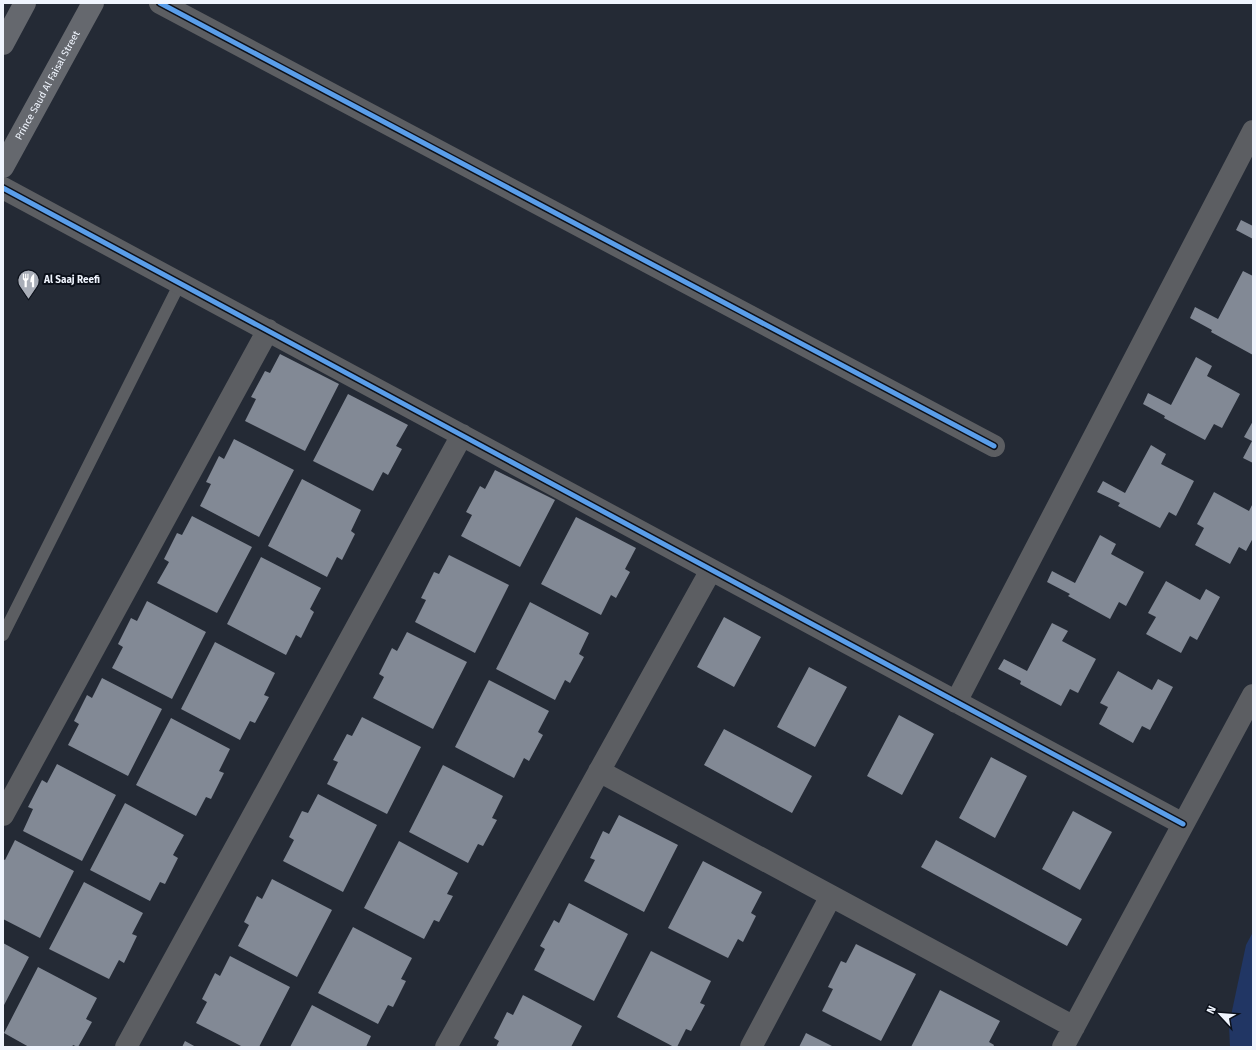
<svg xmlns="http://www.w3.org/2000/svg" width="1256" height="1050" viewBox="0 0 1256 1050" font-family="'Fira Sans',sans-serif">
  <rect width="100%" height="100%" fill="#242a35"/>
  <path fill="#213664" d="M 1253,932 L 1253,1047 L 1230,1047 L 1229,1025 L 1246,945 Z"/>
  <path fill="#828995" d="M 1241,220 L 1253,226 L 1253,239 L 1236,230 Z
    M 1243,271 L 1253,276 L 1253,355 L 1211,332 L 1212,330 L 1190,318 L 1195,307 L 1218,319 Z
    M 280,354 L 339,384 L 305,451 L 245,421 L 256,399 L 251,397 L 265,371 L 270,373 Z
    M 1196,357 L 1212,366 L 1207,376 L 1240,394 L 1222,428 L 1214,424 L 1205,440 L 1164,418 L 1165,416 L 1143,404 L 1148,393 L 1171,405 Z
    M 348,394 L 408,425 L 396,446 L 402,449 L 388,475 L 383,472 L 373,491 L 313,461 Z
    M 1253,421 L 1253,463 L 1243,458 L 1252,441 L 1244,437 Z
    M 234,439 L 294,470 L 259,537 L 200,506 L 211,484 L 206,482 L 219,456 L 224,459 Z
    M 1151,445 L 1166,454 L 1161,464 L 1194,481 L 1176,516 L 1169,512 L 1160,528 L 1118,506 L 1120,503 L 1097,492 L 1103,481 L 1125,493 Z
    M 495,470 L 555,500 L 520,567 L 461,536 L 472,515 L 466,512 L 480,486 L 485,489 Z
    M 302,479 L 361,510 L 351,531 L 355,534 L 342,560 L 337,557 L 327,577 L 268,546 Z
    M 1214,492 L 1249,511 L 1253,503 L 1253,538 L 1246,551 L 1239,547 L 1230,564 L 1195,545 L 1204,528 L 1197,524 Z
    M 192,516 L 252,547 L 217,613 L 157,583 L 169,562 L 164,559 L 177,533 L 182,535 Z
    M 576,517 L 636,548 L 625,569 L 630,572 L 616,598 L 611,595 L 601,615 L 541,584 Z
    M 1100,535 L 1116,544 L 1111,554 L 1144,572 L 1126,606 L 1119,602 L 1110,619 L 1068,596 L 1070,594 L 1047,582 L 1052,571 L 1075,583 Z
    M 449,555 L 509,585 L 475,653 L 415,622 L 426,600 L 421,598 L 434,572 L 439,574 Z
    M 261,557 L 321,588 L 310,609 L 314,612 L 301,638 L 296,635 L 286,655 L 227,624 Z
    M 1166,581 L 1200,600 L 1206,589 L 1220,597 L 1197,640 L 1190,636 L 1181,653 L 1146,634 L 1156,617 L 1148,613 Z
    M 147,601 L 206,632 L 172,699 L 112,668 L 123,647 L 118,644 L 131,618 L 137,621 Z
    M 530,602 L 589,633 L 579,654 L 584,657 L 570,683 L 565,680 L 555,700 L 496,669 Z
    M 724,617 L 761,637 L 734,687 L 697,667 Z
    M 1052,623 L 1068,631 L 1062,641 L 1096,659 L 1078,693 L 1070,689 L 1061,706 L 1020,684 L 1021,681 L 998,669 L 1004,659 L 1027,671 Z
    M 407,632 L 467,662 L 433,729 L 373,698 L 384,677 L 379,674 L 392,648 L 397,651 Z
    M 215,642 L 275,673 L 264,695 L 269,697 L 255,723 L 250,721 L 240,740 L 181,709 Z
    M 809,667 L 847,687 L 815,747 L 777,727 Z
    M 1118,671 L 1152,690 L 1158,679 L 1173,687 L 1150,730 L 1142,726 L 1133,743 L 1099,724 L 1108,707 L 1100,703 Z
    M 102,678 L 162,709 L 128,776 L 68,745 L 79,724 L 74,721 L 87,695 L 92,698 Z
    M 489,680 L 549,711 L 538,732 L 543,735 L 529,761 L 524,758 L 514,778 L 455,747 Z
    M 899,715 L 934,734 L 902,795 L 867,776 Z
    M 362,717 L 421,747 L 387,814 L 327,784 L 338,762 L 333,760 L 347,734 L 352,736 Z
    M 171,718 L 230,749 L 219,771 L 224,773 L 211,799 L 206,797 L 196,816 L 136,785 Z
    M 724,729 L 812,776 L 792,813 L 704,765 Z
    M 991,757 L 1027,776 L 995,838 L 959,818 Z
    M 57,764 L 116,795 L 82,861 L 23,831 L 33,809 L 28,807 L 42,780 L 47,783 Z
    M 443,765 L 503,796 L 492,818 L 497,820 L 483,846 L 478,844 L 468,863 L 409,832 Z
    M 318,794 L 377,825 L 343,892 L 283,861 L 294,840 L 289,837 L 302,811 L 308,813 Z
    M 125,803 L 184,835 L 173,855 L 178,858 L 165,884 L 160,882 L 150,901 L 90,870 Z
    M 1073,811 L 1112,832 L 1080,890 L 1042,869 Z
    M 619,815 L 678,845 L 644,912 L 584,881 L 595,860 L 590,858 L 603,831 L 609,834 Z
    M 15,840 L 74,871 L 40,938 L 3,919 L 3,859 L 5,860 Z
    M 936,840 L 1082,919 L 1067,946 L 921,867 Z
    M 399,841 L 458,873 L 447,894 L 453,896 L 439,922 L 434,920 L 424,939 L 364,908 Z
    M 703,861 L 762,892 L 751,913 L 756,916 L 743,942 L 738,939 L 728,958 L 668,928 Z
    M 272,879 L 332,910 L 297,977 L 238,946 L 249,925 L 244,922 L 257,896 L 262,899 Z
    M 84,882 L 143,913 L 132,934 L 137,936 L 124,963 L 119,960 L 109,979 L 49,949 Z
    M 569,903 L 628,934 L 594,1001 L 534,970 L 545,949 L 540,946 L 554,920 L 559,923 Z
    M 353,927 L 412,958 L 401,979 L 406,981 L 393,1007 L 388,1005 L 378,1024 L 318,993 Z
    M 3,943 L 29,957 L 3,1007 Z
    M 856,944 L 916,974 L 881,1041 L 822,1011 L 833,989 L 828,987 L 841,961 L 846,963 Z
    M 651,951 L 711,981 L 700,1003 L 705,1005 L 691,1031 L 686,1029 L 677,1047 L 674,1047 L 617,1017 Z
    M 230,956 L 290,987 L 259,1047 L 243,1047 L 196,1023 L 207,1002 L 202,999 L 215,973 L 220,976 Z
    M 38,967 L 97,998 L 86,1019 L 92,1022 L 78,1047 L 73,1045 L 72,1047 L 29,1047 L 4,1033 Z
    M 940,990 L 1000,1021 L 989,1042 L 994,1045 L 993,1047 L 911,1047 Z
    M 523,995 L 582,1026 L 571,1047 L 496,1047 L 499,1041 L 494,1038 L 507,1012 L 513,1015 Z
    M 312,1005 L 371,1036 L 366,1047 L 290,1047 Z
    M 806,1033 L 834,1047 L 799,1047 Z
    M 185,1041 L 196,1047 L 182,1047 Z"/>
  <g fill="none" stroke-linecap="round" stroke-linejoin="round">
    <path stroke="#5c5e62" stroke-width="12" d="M 3,635 L 180,283"/>
    <path stroke="#5c5e62" stroke-width="22" d="M 160,3 L 994,446
      M 3,188 L 1183,824
      M 956,702 L 1253,131
      M 599,771 L 1074,1027
      M 3,815 L 268,330
      M 126,1047 L 462,435
      M 446,1047 L 711,570
      M 751,1047 L 831,896
      M 1063,1047 L 1253,695"/>
    <g stroke="#65686e" stroke-width="22">
      <path d="M 3,44 L 25,3"/>
      <path id="s1" d="M 3,167 L 93,3"/>
    </g>
    <defs>
      <path id="cycleway" d="M 160,3 L 994,446
        M 3,188 L 1183,824"/>
    </defs>
    <use href="#cycleway" stroke="#0b101a" stroke-width="8"/>
    <use href="#cycleway" stroke="#5a9eea" stroke-width="5"/>
  </g>
  <defs>
    <symbol id="restaurant-pin" viewBox="-11 -11 22 30"><path d="M0 17L-7.5 6A9.5 9.5 0 1 1 7.5 6Z" fill="#a9aeb8" stroke="#0b101a"/><path d="M-5-6h1v4h1v-4h1v4h1v-4h1v5L-1.5 .5V6h-2V.5L-5-1ZM5-6V6H3V1.5H1.5Q1.5-4 5-6Z" fill="#fff"/></symbol>
  </defs>
  <g fill-rule="evenodd">
    <use href="#restaurant-pin" x="16" y="268" width="25" height="34"/>
  </g>
  <g text-anchor="middle" dominant-baseline="central" stroke-width="4" stroke-linejoin="round" paint-order="stroke">
    <g font-size="10" fill="#f0f5fe" stroke="#0b101a">
      <text stroke="none"><textPath href="#s1" startOffset="93">Prince Saud Al Faisal Street</textPath></text>
    </g>
    <g font-size="10" font-weight="bold" fill="#f0f5fe" stroke="#0b101a" text-anchor="start">
      <text x="44" y="280">Al Saaj Reefi</text>
    </g>
  </g>
  <rect width="1256" height="1050" fill="none" stroke="#f0f5fe" stroke-width="8"/>
  <g transform="translate(1220 1014) rotate(296)" stroke="#0b101a" stroke-width="3" paint-order="stroke">
  <path d="M0-3L7 15L0 10L-7 15Z" fill="#f0f5fe"/>
  <text y="-6" font-size="11" font-weight="bold" text-anchor="middle" fill="#f0f5fe">N</text>
  </g>
</svg>
